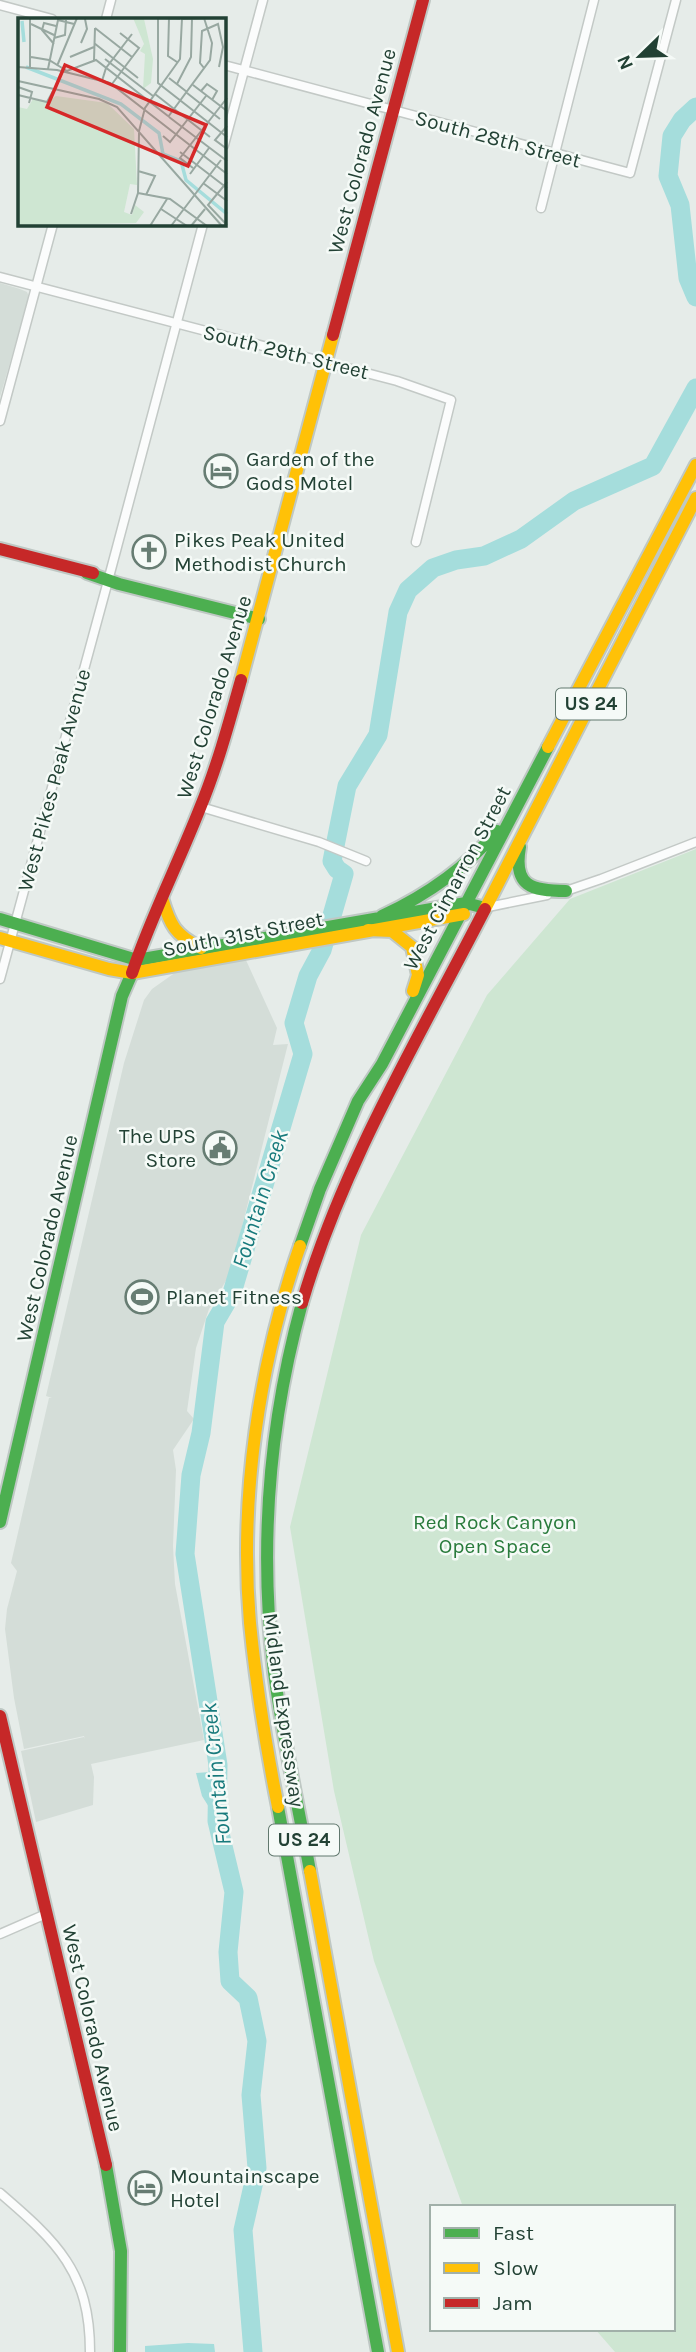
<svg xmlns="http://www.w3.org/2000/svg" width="696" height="2352" viewBox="0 0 696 2352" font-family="Karla,sans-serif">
  <rect width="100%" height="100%" fill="#e6ece9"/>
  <path fill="#d4ddd8" d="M 0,283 L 20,289 L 27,292 L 29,297 L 0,397 Z
    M 245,958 L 277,1028 L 273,1045 L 288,1044 L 230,1274 L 209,1309 L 196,1348 L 187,1411 L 194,1419 L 173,1450 L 176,1470 L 173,1546 L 175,1584 L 204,1740 L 91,1764 L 94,1777 L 93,1805 L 36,1822 L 21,1751 L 84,1737 L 85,1739 L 84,1736 L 24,1749 L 14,1698 L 5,1629 L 7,1609 L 17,1571 L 11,1563 L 49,1398 L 52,1398 L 46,1396 L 124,1063 L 144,1000 L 152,989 L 176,972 Z"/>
  <path fill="#cee6d2" d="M 696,849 L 696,2352 L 615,2352 L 595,2329 L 673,2329 L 673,2207 L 463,2207 L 374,1961 L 334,1791 L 290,1527 L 361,1235 L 487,995 L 570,899 Z"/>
  <path fill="#a5dddc" d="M 224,1771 L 226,1795 L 221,1814 L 214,1815 L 202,1796 L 196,1773 Z
    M 188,2343 L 214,2344 L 215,2352 L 145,2352 L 145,2346 Z"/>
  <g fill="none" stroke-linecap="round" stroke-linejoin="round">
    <path stroke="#a5dddc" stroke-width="19" d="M 696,107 L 682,120 L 672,136 L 668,176 L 680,205 L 688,278 L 696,297
      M 253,2352 L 243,2230 L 257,2168 L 251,2095 L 257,2041 L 248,1998 L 230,1981 L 228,1952 L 234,1892 L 217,1821 L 218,1765 L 185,1554 L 191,1475 L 201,1433 L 215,1322 L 232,1293 L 303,1054 L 294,1023 L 308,976 L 322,950 L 344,874 L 337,869 L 332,861 L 347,786 L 378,735 L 398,612 L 408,590 L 433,568 L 456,560 L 484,556 L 521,539 L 574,501 L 653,466 L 696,388"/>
    <defs>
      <path id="street" d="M 0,5 L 52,19
        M 106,19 L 111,0
        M 224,65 L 630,173 L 676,0
        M 224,145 L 263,0
        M 541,208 L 594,0
        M 0,277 L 397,381 L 451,400 L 416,542
        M 0,421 L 53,224
        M 109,577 L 203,224
        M 201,807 L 319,842 L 366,861
        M 563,892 L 601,879 L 696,842
        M 488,907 L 547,895
        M 0,979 L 108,581
        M 0,1934 L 46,1914
        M 0,2193 C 57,2242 90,2272 90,2352"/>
      <path id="fast" d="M 87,573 L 119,584 L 259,619
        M 520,847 C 513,886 531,891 566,891
        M 382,916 C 427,895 465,869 497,831
        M 0,919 L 137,960 L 466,903 L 485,908
        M 300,1246 L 320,1189 L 358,1101 L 382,1064 L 548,747
        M 302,1303 C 269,1423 259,1548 274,1672 C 283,1739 298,1805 310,1871
        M 0,1522 L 122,996 L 132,973
        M 278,1807 L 378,2352
        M 106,2165 L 121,2251 L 120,2352"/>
      <path id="slow" d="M 241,680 L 333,335
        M 548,747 L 696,465
        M 162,898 C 170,925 175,935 201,948
        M 485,909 L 696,498
        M 368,930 L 392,931 L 412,947 L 418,975 L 413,991
        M 0,938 L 109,969 L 132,973 L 464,914
        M 278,1807 C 266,1746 256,1684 250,1623 C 239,1498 259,1363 300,1246
        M 310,1871 L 398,2352"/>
      <path id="jam" d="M 333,335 L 423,0
        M 0,549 L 93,573
        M 132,973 C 151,917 178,864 200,808 C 217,767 229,723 241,680
        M 302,1303 C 343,1163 419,1038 485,909
        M 0,1716 L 106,2165"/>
    </defs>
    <use href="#street" stroke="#c3c9c6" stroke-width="11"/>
    <use href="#fast" stroke="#bfc8c4" stroke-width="16"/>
    <use href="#slow" stroke="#bfc8c4" stroke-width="16"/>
    <use href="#jam" stroke="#bfc8c4" stroke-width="16"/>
    <use href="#street" stroke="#fbfcfc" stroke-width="8"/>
    <use href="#fast" stroke="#4caf50" stroke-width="12"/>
    <use href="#slow" stroke="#ffc107" stroke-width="12"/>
    <use href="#jam" stroke="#c62828" stroke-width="12"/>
  </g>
  <defs>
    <symbol id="hotel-ring" viewBox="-11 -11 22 22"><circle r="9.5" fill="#f5faf7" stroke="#677d73" stroke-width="1.5"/><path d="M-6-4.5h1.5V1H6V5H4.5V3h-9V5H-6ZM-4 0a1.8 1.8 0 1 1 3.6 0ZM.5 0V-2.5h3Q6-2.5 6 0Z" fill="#677d73"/></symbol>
    <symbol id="church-ring" viewBox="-11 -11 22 22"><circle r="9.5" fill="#f5faf7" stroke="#677d73" stroke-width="1.5"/><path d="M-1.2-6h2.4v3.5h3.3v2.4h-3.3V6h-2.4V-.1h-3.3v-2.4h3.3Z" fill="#677d73"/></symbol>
    <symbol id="civic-ring" viewBox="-11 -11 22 22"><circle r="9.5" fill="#f5faf7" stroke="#677d73" stroke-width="1.5"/><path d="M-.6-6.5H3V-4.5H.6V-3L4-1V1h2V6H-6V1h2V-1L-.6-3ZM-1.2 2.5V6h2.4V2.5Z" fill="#677d73"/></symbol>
    <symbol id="stadium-ring" viewBox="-11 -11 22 22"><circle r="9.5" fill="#f5faf7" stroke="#677d73" stroke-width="1.5"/><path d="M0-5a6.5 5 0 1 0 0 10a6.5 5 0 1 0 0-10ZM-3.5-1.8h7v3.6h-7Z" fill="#677d73"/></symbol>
  </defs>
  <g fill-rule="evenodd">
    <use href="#hotel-ring" x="202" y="452" width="38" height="38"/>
    <use href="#church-ring" x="130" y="533" width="38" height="38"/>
    <use href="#civic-ring" x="201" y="1129" width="38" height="38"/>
    <use href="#stadium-ring" x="123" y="1278" width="38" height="38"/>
    <use href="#hotel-ring" x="126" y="2169" width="38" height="38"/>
  </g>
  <g text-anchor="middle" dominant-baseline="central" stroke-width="5" stroke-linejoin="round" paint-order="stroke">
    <g fill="#f5faf7" stroke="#61786e" stroke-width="2">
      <rect x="556" y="688.5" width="70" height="31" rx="5"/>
      <rect x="269" y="1824.5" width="70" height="31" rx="5"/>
    </g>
    <g font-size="19" font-weight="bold" fill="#224134">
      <text x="591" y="704">US 24</text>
      <text x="304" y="1840">US 24</text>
    </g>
    <g font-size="21" fill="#224134" stroke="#f5faf7">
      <text transform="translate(498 139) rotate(15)">South 28th Street</text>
      <text transform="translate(362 151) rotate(-75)">West Colorado Avenue</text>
      <text transform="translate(286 352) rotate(14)">South 29th Street</text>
      <text transform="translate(214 697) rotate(-73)">West Colorado Avenue</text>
      <text transform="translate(54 780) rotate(-75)">West Pikes Peak Avenue</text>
      <text transform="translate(457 878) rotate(-62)">West Cimarron Street</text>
      <text transform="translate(243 934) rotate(-11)">South 31st Street</text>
      <text transform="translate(47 1238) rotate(-77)">West Colorado Avenue</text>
      <text transform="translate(284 1710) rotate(82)">Midland Expressway</text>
      <text transform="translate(93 2028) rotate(77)">West Colorado Avenue</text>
    </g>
    <g font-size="21" fill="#224134" stroke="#f5faf7" text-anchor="start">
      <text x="246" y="459">Garden of the<tspan x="246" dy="24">Gods Motel</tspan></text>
      <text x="174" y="540">Pikes Peak United<tspan x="174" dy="24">Methodist Church</tspan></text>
      <text x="196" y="1136" text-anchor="end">The UPS<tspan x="196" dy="24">Store</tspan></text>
      <text x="166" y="1297">Planet Fitness</text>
      <text x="170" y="2176">Mountainscape<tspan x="170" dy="24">Hotel</tspan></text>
    </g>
    <g font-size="21" fill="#297b3c" stroke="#f5faf7">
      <text x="495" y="1522">Red Rock Canyon<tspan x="495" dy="24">Open Space</tspan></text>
    </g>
    <g font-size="23" font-style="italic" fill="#177a7c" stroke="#f5faf7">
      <text transform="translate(260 1199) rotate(-73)">Fountain Creek</text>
      <text transform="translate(216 1774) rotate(-96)">Fountain Creek</text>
    </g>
  </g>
  <g transform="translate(18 18)">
    <rect width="208" height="208" fill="#e6ece9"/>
    <path d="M 115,0 L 126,1 L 135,41 L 133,65 L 125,71 L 127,36 L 122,33 L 126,26 ZM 38,78 L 89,85 L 116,111 L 119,167 L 112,166 L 106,194 L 114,197 L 117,187 L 126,194 L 118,205 L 0,208 L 0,89 L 9,91 L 15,81 L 29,84 Z" fill="#cee6d2"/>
    <path fill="none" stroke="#a5dddc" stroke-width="3.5" d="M 4,3 L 6,24M 8,49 L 103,86 L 141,115 L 145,136 L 163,143 L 168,162 L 209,196"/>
    <path fill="none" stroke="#98a8a1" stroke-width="2" d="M 140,0 L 140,65 L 209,119M 141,0 L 162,1M 151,0 L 150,38 L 159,44M 163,1 L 197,0M 13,6 L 36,17M 77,10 L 114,39M 36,20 L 47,17 L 48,2M 63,25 L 69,11 L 67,1M 76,25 L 120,60M 36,26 L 24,12 L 26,5 L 38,8M 13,39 L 31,42 L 49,53 L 78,42 L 150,98M 52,39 L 76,29M 87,41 L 135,78M 76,42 L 77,10M 39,48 L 59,0M 0,49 L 39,52 L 92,65 L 209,156M 12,50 L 12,0M 186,50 L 182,45 L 184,13 L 200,6 L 205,29 L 201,49M 30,51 L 40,2 L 56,6M 151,60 L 169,74M 0,63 L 81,81 L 99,89 L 204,208M 84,63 L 88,50 L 114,16M 94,66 L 121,30 L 102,15M 159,66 L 173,39 L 174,0M 175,67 L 209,93M 0,69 L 14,74 L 11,85M 183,73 L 189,66 L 199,73 L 194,82M 169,75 L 202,101M 137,76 L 192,119M 0,77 L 29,84 L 35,73M 150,99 L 192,42 L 194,25 L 186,0M 151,99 L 209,143M 209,108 L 197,122 L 209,131M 121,113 L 127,90 L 162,41 L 164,0M 145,118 L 152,124 L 188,78M 162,134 L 209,170M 175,150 L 162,140 L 209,80M 120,153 L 137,158 L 128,177M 172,156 L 191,130M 209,164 L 190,187 L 209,207M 185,165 L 209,183M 120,175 L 152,181 L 189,208M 143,191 L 169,208M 113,196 L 120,175 L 121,115M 132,208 L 149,181M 153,208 L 203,142M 173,208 L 187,191"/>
    <path fill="#d62828" fill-opacity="0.15" stroke="#d62828" stroke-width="3.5" d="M 47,47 L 188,107 L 170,148 L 29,89 Z"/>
    <rect width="208" height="208" fill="none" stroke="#224134" stroke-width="3.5"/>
  </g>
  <rect x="430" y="2205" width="245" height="126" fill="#f5faf7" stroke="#a1b0a9" stroke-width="2"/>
  <rect x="444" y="2228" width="35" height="10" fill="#4caf50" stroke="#a1b0a9" stroke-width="2"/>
  <text x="493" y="2240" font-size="21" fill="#224134">Fast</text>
  <rect x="444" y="2263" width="35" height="10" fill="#ffc107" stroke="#a1b0a9" stroke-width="2"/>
  <text x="493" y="2275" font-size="21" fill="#224134">Slow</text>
  <rect x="444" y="2298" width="35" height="10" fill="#c62828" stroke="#a1b0a9" stroke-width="2"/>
  <text x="493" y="2310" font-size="21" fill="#224134">Jam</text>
  <g transform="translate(640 56) rotate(247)" stroke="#f5faf7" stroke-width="5" paint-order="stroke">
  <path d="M0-5L12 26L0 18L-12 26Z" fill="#224134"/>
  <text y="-10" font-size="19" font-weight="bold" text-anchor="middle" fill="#224134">N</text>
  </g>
</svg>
